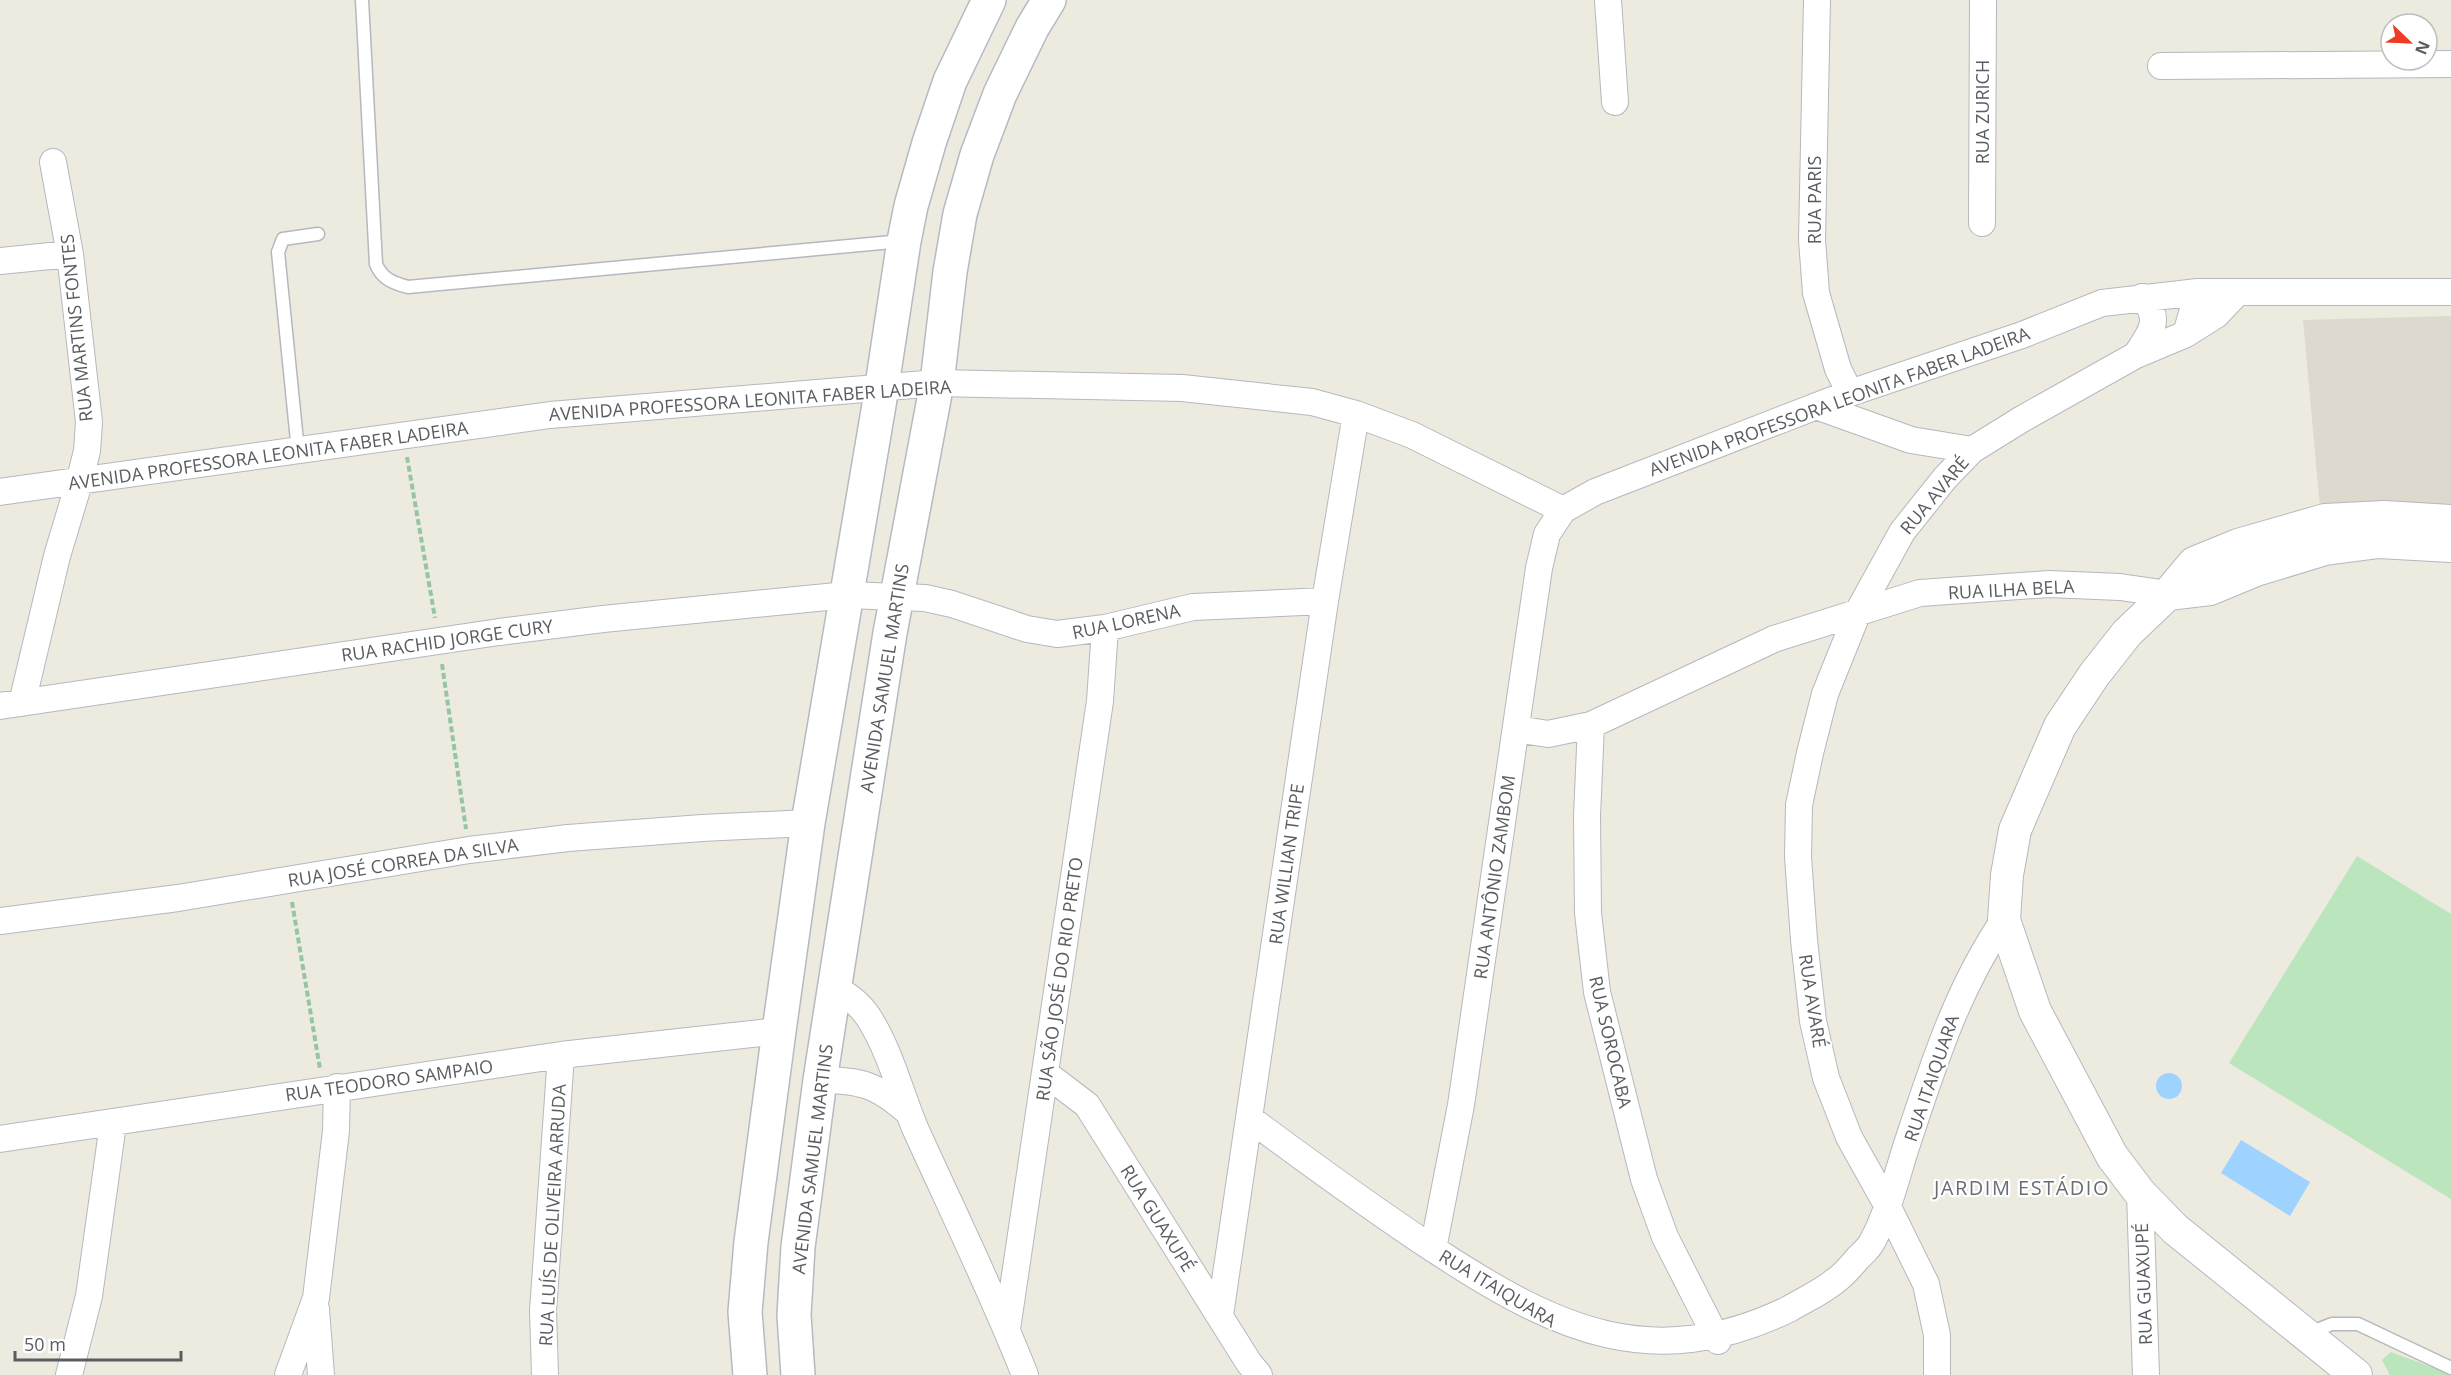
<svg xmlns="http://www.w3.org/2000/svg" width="2451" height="1375" viewBox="0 0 2451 1375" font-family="'Open Sans',sans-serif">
  <rect width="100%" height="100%" fill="#edeae0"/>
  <path fill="#ddd9cf" d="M 2451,316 L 2451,514 L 2320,508 L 2303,320 Z"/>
  <path fill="#bbe5bd" d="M 2357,856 L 2451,914 L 2451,1199 L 2229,1063 Z
    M 2391,1352 L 2442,1371 L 2450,1375 L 2390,1375 L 2382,1360 Z"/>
  <path fill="#9ed2ff" d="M2156 1086a13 13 0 1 1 26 0a13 13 0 1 1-26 0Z
    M 2241,1140 L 2310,1182 L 2290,1216 L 2221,1173 Z"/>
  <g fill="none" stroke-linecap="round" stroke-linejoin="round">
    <defs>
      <path id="service" d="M 362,0 L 376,264 C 382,279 393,283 408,287 L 903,241
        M 298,451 L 278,252 L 283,239 L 318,234
        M 2309,1333 L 2332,1324 L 2358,1324 L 2451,1368"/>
      <path id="minor" d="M 1608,0 L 1615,102
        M 1817,0 L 1812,240 L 1816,293 L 1838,369 L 1850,393
        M 2161,66 L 2451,64
        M 1982,223 L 1983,0
        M 0,261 L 70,254
        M 2186,334 L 2216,315 L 2238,292
        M 2136,355 C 2150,334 2163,319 2142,297
        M 1819,407 L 1911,440 L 1972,450
        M 0,492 L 550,415 L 937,383 L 1182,388 L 1312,402 L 1356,414 L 1412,435 L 1563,510
        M 22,703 L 57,556 L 79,483 L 87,451 L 89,422 L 70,254 L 53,162
        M 0,706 L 499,632 L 603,619 L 847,595 L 925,598 L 952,604 L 1027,629 L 1057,634 L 1105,628 L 1193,607 L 1325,601
        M 1591,725 L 1587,816 L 1588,913 L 1597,992 L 1644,1179 L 1665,1237 L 1718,1341
        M 1516,729 L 1548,734 L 1591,725 L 1774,639 L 1920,593 L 2049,584 L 2120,587 L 2168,594
        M 0,921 L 178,898 L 469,850 L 568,838 L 702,828 L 808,823
        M 835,989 C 850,996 860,1004 869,1018 C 890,1051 900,1092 915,1128 C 952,1210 992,1291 1025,1375
        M 1045,1073 L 1087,1105 L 1249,1363 L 1259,1375
        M 820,1080 C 861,1080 877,1085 908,1112
        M 1249,1118 C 1311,1164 1374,1210 1438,1252 C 1556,1329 1652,1375 1789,1309 C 1804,1300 1822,1292 1835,1281 C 1844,1275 1851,1266 1858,1258 C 1863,1253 1869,1248 1872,1242 C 1889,1211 1897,1174 1908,1141 C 1934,1063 1957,989 2004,920
        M 0,1139 L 561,1055 L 779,1031
        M 2140,1193 L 2146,1375
        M 1433,1249 L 1461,1105 L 1539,568 L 1547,534 L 1563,510 L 1595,492 L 1850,393 L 2022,335 L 2102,303 L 2198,292 L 2451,292
        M 316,1309 L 321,1375
        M 1220,1315 L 1325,601 L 1356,414
        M 1007,1329 L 1100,701 L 1105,628
        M 69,1375 L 89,1296 L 113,1124
        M 288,1375 L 316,1298 L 336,1131 L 337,1087
        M 545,1375 L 543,1311 L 561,1055
        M 1937,1375 L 1937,1335 L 1926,1284 L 1887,1205 L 1849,1137 L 1826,1078 L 1813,1021 L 1804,940 L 1798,857 L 1799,805 L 1810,753 L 1825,694 L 1858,612 L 1902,532 L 1945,478 L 1972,450 L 2022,419 L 2136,355 L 2186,334 L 2198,292"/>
      <path id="tertiary" d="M 2168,594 L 2210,589 L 2256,570 L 2325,549 L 2379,542 L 2451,546
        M 2356,1375 L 2175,1229 L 2140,1193 L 2112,1156 L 2035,1011 L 2004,920 L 2007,875 L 2015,830 L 2060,726 L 2094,675 L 2127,633 L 2168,594 L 2194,563 L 2238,545 L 2325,520 L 2384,517 L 2451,521"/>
      <path id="secondary" d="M 750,1375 L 745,1312 L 751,1242 L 779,1031 L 808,823 L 879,405 L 904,241 L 911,206 L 929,143 L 950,81 L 989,0
        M 798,1375 L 794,1315 L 798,1247 L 820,1080 L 890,633 L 937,383 L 950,272 L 960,214 L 977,155 L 1000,94 L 1032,28 L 1049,0"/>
    </defs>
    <use href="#service" stroke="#b6b8bd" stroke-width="15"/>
    <use href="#minor" stroke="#b6b8bd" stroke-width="28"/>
    <use href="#tertiary" stroke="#b6b8bd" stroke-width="34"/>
    <use href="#secondary" stroke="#b6bac0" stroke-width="36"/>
    <path stroke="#94c6a4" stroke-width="4" stroke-dasharray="6 3" stroke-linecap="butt" d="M 407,457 L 435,618
      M 442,664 L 466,829
      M 292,902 L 320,1069"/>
    <use href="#service" stroke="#fff" stroke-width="12"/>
    <use href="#minor" stroke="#fff" stroke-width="26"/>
    <use href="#tertiary" stroke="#fff" stroke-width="32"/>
    <use href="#secondary" stroke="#fff" stroke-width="33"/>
  </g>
  <g text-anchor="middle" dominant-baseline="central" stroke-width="4.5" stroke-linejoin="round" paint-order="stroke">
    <g font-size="18" fill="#595d62" stroke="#fff">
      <text transform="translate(1982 112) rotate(-90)">RUA ZURICH</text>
      <text transform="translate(1814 200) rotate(-90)">RUA PARIS</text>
      <text transform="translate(76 328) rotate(-96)">RUA MARTINS FONTES</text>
      <text transform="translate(750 400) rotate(-4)">AVENIDA PROFESSORA LEONITA FABER LADEIRA</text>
      <text transform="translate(1839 401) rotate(-20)">AVENIDA PROFESSORA LEONITA FABER LADEIRA</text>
      <text transform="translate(268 455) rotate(-8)">AVENIDA PROFESSORA LEONITA FABER LADEIRA</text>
      <text transform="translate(1934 495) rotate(-50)">RUA AVARÉ</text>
      <text transform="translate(2011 589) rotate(-3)">RUA ILHA BELA</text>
      <text transform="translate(1126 621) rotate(-12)">RUA LORENA</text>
      <text transform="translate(447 640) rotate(-8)">RUA RACHID JORGE CURY</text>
      <text transform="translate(884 678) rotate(-81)">AVENIDA SAMUEL MARTINS</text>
      <text transform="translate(403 862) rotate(-9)">RUA JOSÉ CORREA DA SILVA</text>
      <text transform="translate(1286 864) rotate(-82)">RUA WILLIAN TRIPE</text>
      <text transform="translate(1494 877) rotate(-82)">RUA ANTÔNIO ZAMBOM</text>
      <text transform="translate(1059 979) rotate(-82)">RUA SÃO JOSÉ DO RIO PRETO</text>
      <text transform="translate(1813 1001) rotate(81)">RUA AVARÉ</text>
      <text transform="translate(1611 1042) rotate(77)">RUA SOROCABA</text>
      <text transform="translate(1931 1078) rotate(-71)">RUA ITAIQUARA</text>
      <text transform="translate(389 1080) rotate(-8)">RUA TEODORO SAMPAIO</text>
      <text transform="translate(812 1159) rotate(-83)">AVENIDA SAMUEL MARTINS</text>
      <text transform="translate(552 1215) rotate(-87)">RUA LUÍS DE OLIVEIRA ARRUDA</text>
      <text transform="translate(1158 1218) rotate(58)">RUA GUAXUPÉ</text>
      <text transform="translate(2143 1284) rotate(-92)">RUA GUAXUPÉ</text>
      <text transform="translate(1498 1288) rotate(31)">RUA ITAIQUARA</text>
    </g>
    <g font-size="20" letter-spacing="1.5" fill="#6a6e74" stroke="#fff">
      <text x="2022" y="1187">JARDIM ESTÁDIO</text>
    </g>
  </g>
  <g transform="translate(2409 42) rotate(113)"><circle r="28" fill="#ffffff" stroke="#bdbec0" stroke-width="1.5"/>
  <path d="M0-4.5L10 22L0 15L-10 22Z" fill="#ed3b26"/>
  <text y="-9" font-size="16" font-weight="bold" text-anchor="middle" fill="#595d62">N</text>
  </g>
  <path d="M15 1351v9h166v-9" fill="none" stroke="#595d62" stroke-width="3"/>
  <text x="24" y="1351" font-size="18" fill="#595d62" stroke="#ffffff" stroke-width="4.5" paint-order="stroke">50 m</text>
</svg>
